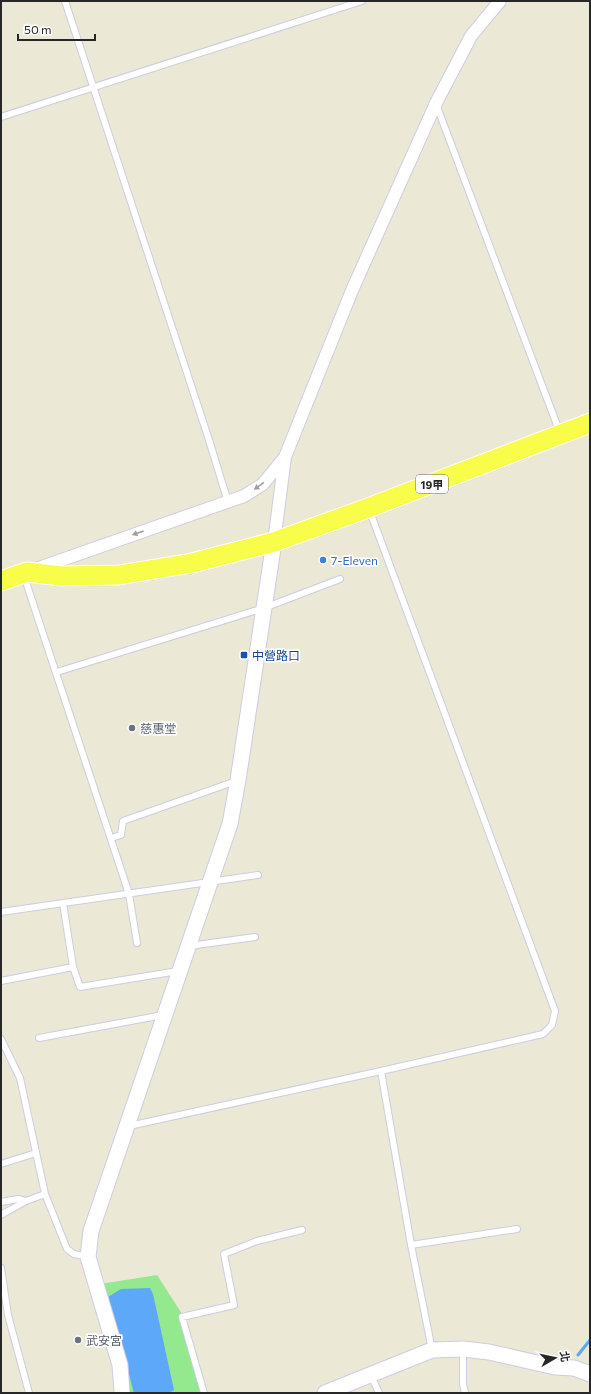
<svg xmlns="http://www.w3.org/2000/svg" width="591" height="1394" viewBox="0 0 591 1394" font-family="Commissioner,'Noto Sans TC',sans-serif">
  <rect width="100%" height="100%" fill="#ebe8d6"/>
  <path fill="#94e88d" d="M 157,1275 L 184,1317 L 203,1393 L 124,1393 L 94,1285 Z"/>
  <path fill="#5ea8f9" d="M 150,1288 L 153,1294 L 174,1390 L 168,1393 L 134,1393 L 108,1297 L 121,1289 Z"/>
  <g fill="none" stroke-linecap="round" stroke-linejoin="round">
    <path stroke="#5ea8f9" stroke-width="3" d="M 578,1355 L 590,1340"/>
    <defs>
      <path id="service" d="M 65,1 L 209,440 L 228,502
        M 436,104 L 560,433
        M 1,117 L 362,1
        M 369,509 L 555,1011 L 552,1025 L 543,1034 L 381,1071 L 411,1245 L 432,1350
        M 24,576 L 129,894 L 137,943
        M 57,672 L 264,608 L 340,579
        M 111,838 L 121,835 L 123,821 L 236,781
        M 63,903 L 73,967
        M 1,912 L 258,875
        M 189,946 L 255,937
        M 1,981 L 73,967 L 80,987 L 178,971
        M 39,1038 L 163,1015
        M 1,1039 L 20,1078 L 45,1194 L 67,1249 L 74,1254 L 88,1257
        M 129,1126 L 381,1071
        M 1,1164 L 36,1153
        M 1,1202 L 18,1199 L 26,1201
        M 1,1215 L 26,1201 L 45,1194
        M 411,1245 L 517,1229
        M 1,1268 L 8,1315 L 29,1393
        M 463,1349 L 463,1384 L 465,1393
        M 371,1375 L 379,1393
        M 204,1393 L 182,1317 L 234,1305 L 224,1254 L 257,1241 L 302,1230"/>
      <path id="minor" d="M 274,542 L 285,457 L 353,288 L 436,103 L 471,36 L 500,1
        M 33,570 L 244,496 L 263,484 L 285,457"/>
      <path id="tertiary" d="M 122,1393 L 120,1365 L 88,1257 L 91,1231 L 230,824 L 238,780 L 274,542
        M 325,1393 L 432,1350 L 463,1349 L 489,1352 L 555,1367 L 574,1368 L 590,1374"/>
      <path id="primary" d="M 1,581 L 27,572 L 61,576 L 119,575 L 192,563 L 274,542 L 368,508 L 590,423"/>
    </defs>
    <use href="#service" stroke="#cdcce2" stroke-width="8"/>
    <use href="#minor" stroke="#cdcce2" stroke-width="14"/>
    <use href="#tertiary" stroke="#cdcce2" stroke-width="17"/>
    <use href="#primary" stroke="#fff" stroke-width="21"/>
    <use href="#service" stroke="#fff" stroke-width="6"/>
    <use href="#minor" stroke="#fff" stroke-width="12"/>
    <use href="#tertiary" stroke="#fff" stroke-width="15"/>
    <use href="#primary" stroke="#f8fd4a" stroke-width="19"/>
  </g>
  <defs><path id="oneway-solid" d="M-6-.8H1V-3.2L6.5 0L1 3.2V.8H-6Z"/></defs>
  <g fill="#9e9e9e">
    <use href="#oneway-solid" transform="translate(259 486) rotate(144)"/>
    <use href="#oneway-solid" transform="translate(138 533) rotate(161)"/>
  </g>
  <circle fill="#3f7fe0" stroke="#fff" stroke-width="1.5" cx="323" cy="560" r="4"/>
  <rect fill="#1a4fb4" stroke="#fff" stroke-width="1.5" x="240" y="651" width="8" height="8" rx="2"/>
  <g fill="#6b7280" stroke="#fff" stroke-width="1.5">
    <circle cx="132" cy="728" r="4"/>
    <circle cx="78" cy="1340" r="4"/>
  </g>
  <g text-anchor="middle" dominant-baseline="central" stroke-width="3.5" stroke-linejoin="round" paint-order="stroke">
    <rect fill="#fff" stroke="#686868" stroke-width="1" x="416" y="475" width="32" height="18" rx="3"/>
    <g font-size="11" font-weight="bold" fill="#272727">
      <text x="432" y="484">19甲</text>
    </g>
    <g font-size="12" fill="#366cbe" stroke="#fff" text-anchor="start">
      <text x="331" y="560">7-Eleven</text>
    </g>
    <g font-size="12" fill="#164399" stroke="#fff" text-anchor="start">
      <text x="252" y="655">中營路口</text>
    </g>
    <g font-size="12" fill="#5b616d" stroke="#fff" text-anchor="start">
      <text x="140" y="728">慈惠堂</text>
      <text x="86" y="1340">武安宮</text>
    </g>
  </g>
  <rect width="591" height="1394" fill="none" stroke="#272727" stroke-width="4"/>
  <g transform="translate(555 1358) rotate(81)" stroke="#ffffff" stroke-width="3" paint-order="stroke">
  <path d="M0-3L7 15L0 10L-7 15Z" fill="#272727"/>
  <text y="-6" font-size="11" font-weight="bold" text-anchor="middle" fill="#272727">北</text>
  </g>
  <path d="M18 34v6h77v-6" fill="none" stroke="#272727" stroke-width="2"/>
  <text x="24" y="34" font-size="12" fill="#272727" stroke="#ffffff" stroke-width="3" paint-order="stroke">50 m</text>
</svg>
